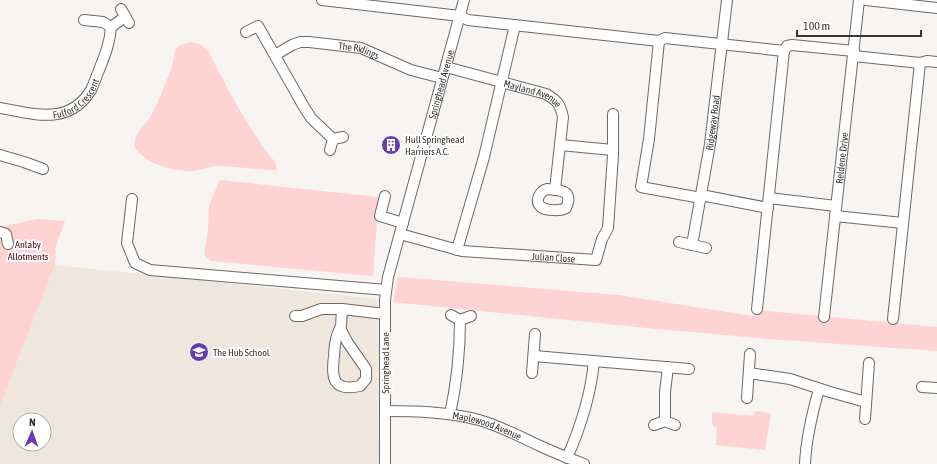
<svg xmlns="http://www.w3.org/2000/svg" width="937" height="464" viewBox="0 0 937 464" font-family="'Asap Condensed',sans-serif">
  <rect width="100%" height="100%" fill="#f7f4f1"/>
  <path fill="#efe7dd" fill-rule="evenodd" d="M 55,265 L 378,299 L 379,464 L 0,464 L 0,406 ZM 20,420 L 44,420 L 44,444 L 20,444 Z"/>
  <path fill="#ffd3d2" d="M 190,42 L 200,44 L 208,51 L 236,104 L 262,146 L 275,162 L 277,170 C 257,170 236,166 215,166 C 207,167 199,171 191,171 C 172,171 143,163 134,146 L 136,136 L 151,116 L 159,99 L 172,67 L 175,51 L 179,46 Z
    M 220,180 L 379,197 L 373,276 L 211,261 L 204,255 L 208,229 L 209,205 Z
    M 37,219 L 65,221 L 56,245 L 55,265 L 0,406 L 0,227 Z
    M 398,277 L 619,295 L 752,316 L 758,310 L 937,327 L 937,351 L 769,339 L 656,329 L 393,302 Z
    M 755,411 L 771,413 L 765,450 L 716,445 L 717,428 L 714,427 L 712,423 L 712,412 L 754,416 Z"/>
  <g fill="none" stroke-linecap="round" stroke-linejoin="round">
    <defs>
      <g id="minor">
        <path d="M 322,0 L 460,16 L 468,20 L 659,41 L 665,38 L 784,51 L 787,46 L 792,45 L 854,51"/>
        <path d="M 866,0 L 937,8"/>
        <path d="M 121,9 L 129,23"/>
        <path d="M 111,27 L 125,17"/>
        <path d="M 246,32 L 258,26 L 304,107 L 311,118 L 333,139"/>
        <path d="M 659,41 L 649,139 L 641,187 L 701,198"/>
        <path id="s1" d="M 275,55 L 292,45 L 300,42 L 309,42 L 361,48 L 411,70 L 442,78"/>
        <path d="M 854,56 L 920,63 L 927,61 L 937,62"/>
        <path id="s2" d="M 446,67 L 546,94 C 558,101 560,104 563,117 L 555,190"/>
        <path id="s3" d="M 0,108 C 34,114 69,126 91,90 C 94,84 96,77 99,70 C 105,55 110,43 111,27 L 103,22 L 84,20"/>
        <path d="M 560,145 L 613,150"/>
        <path d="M 330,150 L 333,139 L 343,137"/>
        <path d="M 0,155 L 24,162 L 43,169"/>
        <path d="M 547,189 C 560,190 574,190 566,208 C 561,211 546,211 541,207 C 534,201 540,191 547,189 Z"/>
        <path d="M 701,195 L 768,208"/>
        <path d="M 385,196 L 380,216 L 403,223"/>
        <path d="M 769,198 L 836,206"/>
        <path d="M 132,199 L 127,243 L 135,263 L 150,270 L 386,290"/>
        <path d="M 835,216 L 903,223"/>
        <path d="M 0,232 L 6,234 L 8,244"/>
        <path id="s4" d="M 400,234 L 462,251 L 596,260 L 602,239 L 608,228 L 613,155 L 613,114"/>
        <path d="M 679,242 L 706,248"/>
        <path id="s5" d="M 692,245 L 710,144 L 727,0"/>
        <path d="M 457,250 L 484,157 L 515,25"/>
        <path d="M 757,309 L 784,51"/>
        <path d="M 451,315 L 460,320 L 471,316"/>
        <path d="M 295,316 L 302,316 L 321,309 L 342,309"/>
        <path id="s6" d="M 824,317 L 859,0"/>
        <path d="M 893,319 L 920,63"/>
        <path d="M 340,328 L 348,343 L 366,369 L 366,379 L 360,386 C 333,392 331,378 334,356 C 335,343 335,338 341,326 L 342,309 L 385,314"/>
        <path d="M 534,356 L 689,369"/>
        <path d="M 532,373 L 535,334"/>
        <path d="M 749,373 L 790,379 L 830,392 L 866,402"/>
        <path d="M 922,387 L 937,388"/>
        <path d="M 747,398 L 750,354"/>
        <path id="s7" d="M 385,411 C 417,411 448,412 479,420 C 500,426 519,436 538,445 C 553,452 568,458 584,464"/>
        <path d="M 450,414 C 457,382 460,352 460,320"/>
        <path d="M 865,419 L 869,363"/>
        <path d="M 665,421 L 665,392 L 668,367"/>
        <path d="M 654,425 L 665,421 L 675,425"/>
        <path d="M 567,458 C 581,426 591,395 594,361"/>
        <path id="s8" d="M 385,464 L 385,300 L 388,277 L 464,0"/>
        <path d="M 805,464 C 806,438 812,414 819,389"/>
      </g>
    </defs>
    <use href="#minor" stroke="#6c6966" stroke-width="12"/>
    <use href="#minor" stroke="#fff" stroke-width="10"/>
  </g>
  <defs>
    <symbol id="building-disc" viewBox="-11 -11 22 22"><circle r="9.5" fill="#693bb3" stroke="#fff"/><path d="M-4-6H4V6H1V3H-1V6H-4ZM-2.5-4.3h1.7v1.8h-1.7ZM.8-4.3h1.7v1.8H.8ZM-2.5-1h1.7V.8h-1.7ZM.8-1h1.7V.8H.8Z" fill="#fff"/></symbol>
    <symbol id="school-disc" viewBox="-11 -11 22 22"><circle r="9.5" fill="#693bb3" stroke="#fff"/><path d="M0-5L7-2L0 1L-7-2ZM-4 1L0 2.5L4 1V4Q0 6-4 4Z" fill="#fff"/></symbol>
  </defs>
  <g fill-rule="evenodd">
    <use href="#building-disc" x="380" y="134" width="22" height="22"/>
    <use href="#school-disc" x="188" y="341" width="22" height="22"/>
  </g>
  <g text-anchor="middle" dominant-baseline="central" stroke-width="4" stroke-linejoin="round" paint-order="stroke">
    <g font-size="10" fill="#373635" stroke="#fff">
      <text stroke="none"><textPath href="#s1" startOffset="88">The Ridings</textPath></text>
      <text stroke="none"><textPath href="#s8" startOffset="387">Springhead Avenue</textPath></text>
      <text stroke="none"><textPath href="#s3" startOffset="83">Fulford Crescent</textPath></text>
      <text stroke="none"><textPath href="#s2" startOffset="91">Mayland Avenue</textPath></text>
      <text stroke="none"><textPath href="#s5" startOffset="124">Ridgeway Road</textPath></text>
      <text stroke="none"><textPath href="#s6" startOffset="160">Reldene Drive</textPath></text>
      <text stroke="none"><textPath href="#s4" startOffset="156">Julian Close</textPath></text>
      <text transform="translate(385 363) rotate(-90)">Springhead Lane</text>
      <text stroke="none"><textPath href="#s7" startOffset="104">Maplewood Avenue</textPath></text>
    </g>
    <g font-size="10" fill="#373635" stroke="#fff" text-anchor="start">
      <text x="405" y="139">Hull Springhead<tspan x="405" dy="12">Harriers A.C.</tspan></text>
      <text x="213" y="352">The Hub School</text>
    </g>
    <g font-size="10" fill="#550113" stroke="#fff">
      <text x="28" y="244">Anlaby<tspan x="28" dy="12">Allotments</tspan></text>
    </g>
  </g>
  <g transform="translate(32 432) rotate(2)"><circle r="19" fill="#ffffff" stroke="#afafae"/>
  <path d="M0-3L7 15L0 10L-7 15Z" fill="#693bb3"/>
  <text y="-6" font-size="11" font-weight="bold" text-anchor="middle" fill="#373635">N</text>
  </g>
  <path d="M797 30v6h124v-6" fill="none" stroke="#373635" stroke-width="2"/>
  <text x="803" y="30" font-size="12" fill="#373635" stroke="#ffffff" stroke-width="3" paint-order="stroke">100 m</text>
</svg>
